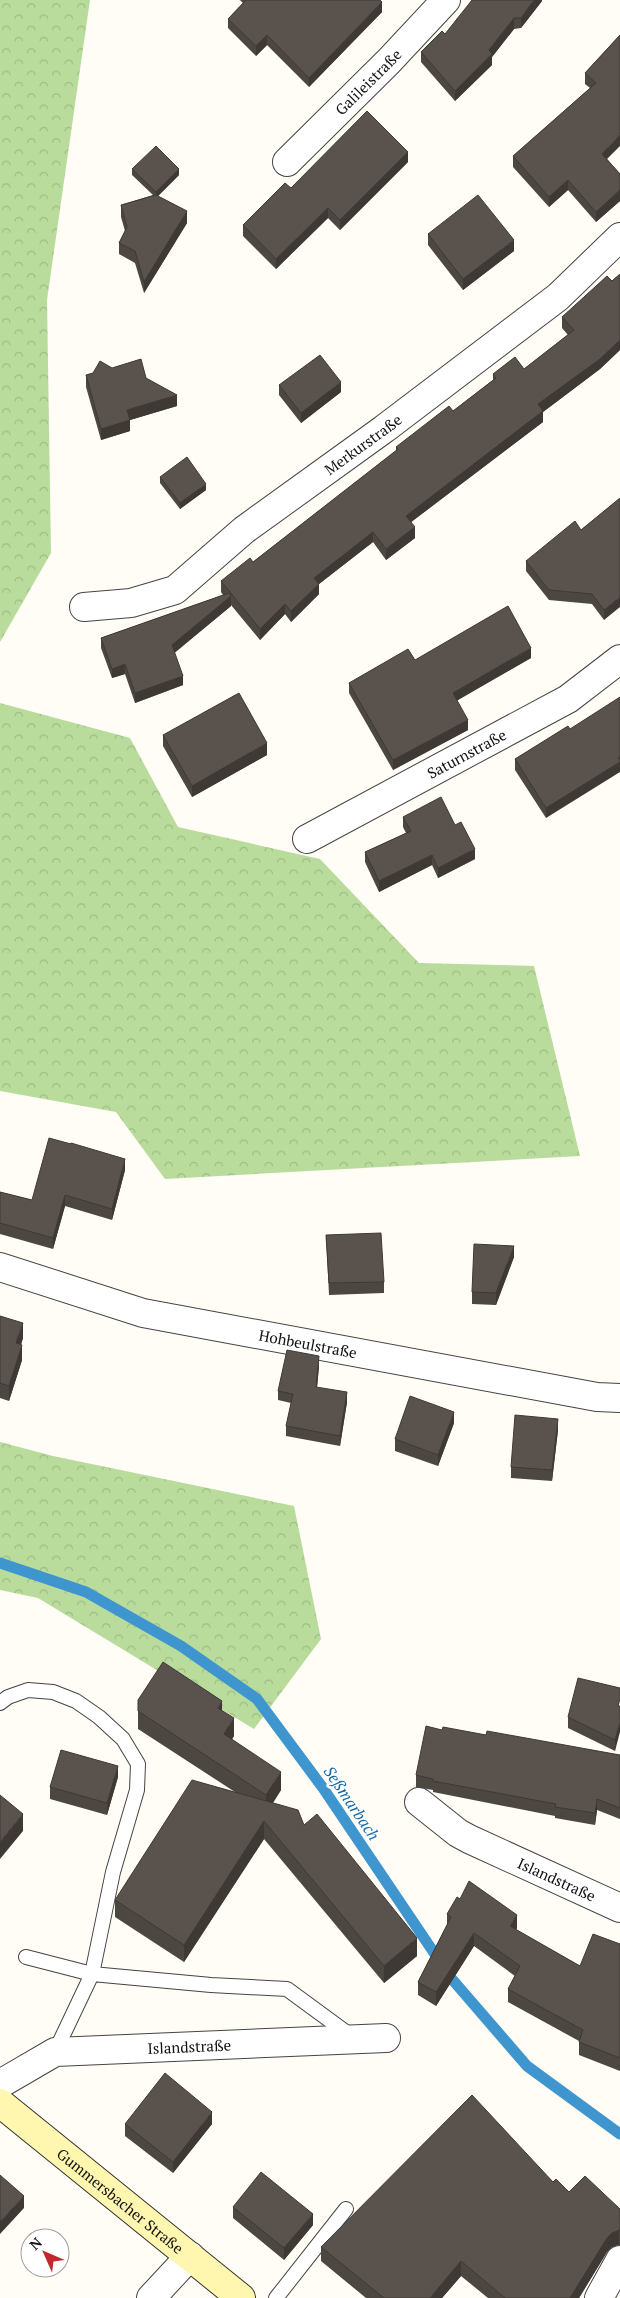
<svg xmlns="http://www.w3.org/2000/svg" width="620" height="2298" viewBox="0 0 620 2298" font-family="'PT Serif',serif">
  <defs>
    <pattern id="forest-crowns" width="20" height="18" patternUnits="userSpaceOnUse" patternTransform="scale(1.25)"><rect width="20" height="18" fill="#b9dc9c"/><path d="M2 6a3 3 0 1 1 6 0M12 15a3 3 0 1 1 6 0" fill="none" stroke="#9ebc85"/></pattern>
  </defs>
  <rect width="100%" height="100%" fill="#fffdf5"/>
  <path fill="url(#forest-crowns)" d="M 0,0 L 90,0 L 47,300 L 51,553 L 0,642 Z
    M 0,703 L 130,738 L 178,827 L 320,859 L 419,963 L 534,966 L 580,1156 L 165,1179 L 116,1112 L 0,1091 Z
    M 0,1442 L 53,1456 L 294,1506 L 321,1639 L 254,1729 L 38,1598 L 0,1590 Z"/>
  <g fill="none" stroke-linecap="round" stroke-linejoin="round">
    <path stroke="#3f96cf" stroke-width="11" d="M 0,1563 L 86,1592 L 181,1646 L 257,1699 L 323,1788 L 451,1978 L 527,2066 L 620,2134"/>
    <defs>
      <path id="service" d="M 0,1703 L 8,1697 L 28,1690 L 53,1692 L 76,1701 L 99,1717 L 123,1739 L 138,1764 L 137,1790 L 113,1872 L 92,1974 L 55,2052
        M 26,1957 L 92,1974 L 211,1985 L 287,1989 L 351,2036
        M 276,2298 L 346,2209"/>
      <g id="minor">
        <path id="s1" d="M 287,162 L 389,61 L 446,0"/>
        <path id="s2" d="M 84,607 L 131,603 L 175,590 L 244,530 L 384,429 L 558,297 L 620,237"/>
        <path id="s3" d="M 307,839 L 568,699 L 620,659"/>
        <path id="s4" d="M 0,1267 L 143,1313 L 597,1397 L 620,1398"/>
        <path id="s5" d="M 419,1802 L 458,1833 L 469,1839 L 620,1908"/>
        <path id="s6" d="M 0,2084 L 55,2052 L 386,2038"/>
        <path d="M 151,2298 L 190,2256"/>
        <path d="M 599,2298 L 620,2260"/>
      </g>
      <g id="secondary">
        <path id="s7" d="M 0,2103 L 241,2298"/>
      </g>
    </defs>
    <use href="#service" stroke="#444" stroke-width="16"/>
    <use href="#minor" stroke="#444" stroke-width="30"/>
    <use href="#secondary" stroke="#333" stroke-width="30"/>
    <use href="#service" stroke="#fff" stroke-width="14"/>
    <use href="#minor" stroke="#fff" stroke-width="28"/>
    <use href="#secondary" stroke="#fff6b0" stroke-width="28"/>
  </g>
  <path fill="#4d4742" d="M 240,0 L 380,0 L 382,12 L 309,87 L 267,45 L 256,56 L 228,28 L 228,19 L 243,3 Z
    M 542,0 L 542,1 L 521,28 L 514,29 L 492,57 L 492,65 L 455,101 L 421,62 L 421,52 L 445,34 Z
    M 620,35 L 607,159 L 620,174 L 620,201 L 596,222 L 568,190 L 549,207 L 513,167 L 513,156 L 590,88 L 585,84 L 585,73 Z
    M 408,162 L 340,230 L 328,218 L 276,269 L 243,236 L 243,225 L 291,188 Z
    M 132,169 L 179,175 L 158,196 L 187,223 L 144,293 L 135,263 L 119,254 L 119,243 L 125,231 L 121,217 L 121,205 L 153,195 L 132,175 Z
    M 428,234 L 514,251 L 463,290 L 428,245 Z
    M 620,274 L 620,350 L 600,369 L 543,412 L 543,422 L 411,522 L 415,538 L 386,560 L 373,542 L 319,584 L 319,594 L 291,622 L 285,614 L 260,640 L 231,605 L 231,606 L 174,653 L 183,685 L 135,703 L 125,674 L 112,678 L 101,648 L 101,638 L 223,595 L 221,592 L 221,581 L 253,562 L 396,451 L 396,447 L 453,411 L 493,380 L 493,374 L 524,369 L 568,335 L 562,328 L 562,317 L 612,281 Z
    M 112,368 L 146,378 L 177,406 L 130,420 L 130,431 L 101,440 L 86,387 L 86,375 Z
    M 279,385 L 341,392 L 301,423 L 279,395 Z
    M 160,477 L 206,490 L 180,509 L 160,483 Z
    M 620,498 L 604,620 L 592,604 L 549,600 L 526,571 L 526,561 L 581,530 Z
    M 531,658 L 457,700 L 468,730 L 393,770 L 349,693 L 349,683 L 415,660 Z
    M 570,729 L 546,818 L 515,770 L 515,759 Z
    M 163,735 L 267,755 L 192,797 L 163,746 Z
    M 403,817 L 455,825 L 475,859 L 438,878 L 432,865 L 379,892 L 365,862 L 365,852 L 406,833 L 403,827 Z
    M 125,1170 L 112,1220 L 65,1206 L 53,1249 L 0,1234 L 0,1192 L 32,1200 Z
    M 326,1235 L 384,1282 L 384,1293 L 329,1295 Z
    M 514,1257 L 496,1305 L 472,1304 L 472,1292 Z
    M 0,1316 L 23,1338 L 21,1345 L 22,1360 L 9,1401 L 0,1398 Z
    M 319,1366 L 317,1388 L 347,1402 L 340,1446 L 286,1436 L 286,1426 L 291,1403 L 278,1400 L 278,1391 Z
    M 454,1423 L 438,1466 L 395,1451 L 395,1439 Z
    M 558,1430 L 552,1481 L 511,1478 L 511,1467 Z
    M 620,1688 L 615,1751 L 568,1728 L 568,1717 Z
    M 138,1700 L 222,1711 L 234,1736 L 232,1739 L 281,1790 L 273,1803 L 304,1825 L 417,1956 L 384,1983 L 264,1839 L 184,1962 L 115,1917 L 115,1900 L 235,1792 L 138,1729 Z
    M 442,1730 L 486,1735 L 620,1755 L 620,1819 L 597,1810 L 595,1825 L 555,1818 L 555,1816 L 433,1792 L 433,1790 L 416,1787 L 416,1775 Z
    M 118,1777 L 107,1815 L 50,1799 L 50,1787 Z
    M 447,1914 L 517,1928 L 516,1930 L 580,1966 L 620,1944 L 620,2071 L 579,2055 L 579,2041 L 508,2002 L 508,1989 L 515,1976 L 474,1946 L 436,2006 L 418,1995 L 418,1982 L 447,1925 Z
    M 125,2124 L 212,2124 L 173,2173 L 125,2136 Z
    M 553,2182 L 569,2192 L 620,2209 L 620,2245 L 612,2247 L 607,2252 L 579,2298 L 488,2298 L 461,2276 L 442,2298 L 366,2298 L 321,2261 L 321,2247 Z
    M 233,2207 L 313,2225 L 284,2260 L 233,2218 Z"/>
  <path fill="#3f3936" d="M 534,0 L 542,0 L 542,1 L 521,28 L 521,18 Z
    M 382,2 L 382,12 L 309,87 L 309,78 Z
    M 514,18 L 514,29 L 492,57 L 492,65 L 455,101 L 455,91 Z
    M 267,35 L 267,45 L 256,56 L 256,46 Z
    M 620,135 L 620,146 L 602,164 L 602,154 Z
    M 408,152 L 408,162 L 340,230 L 340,220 Z
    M 179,169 L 179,175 L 156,198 L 156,192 Z
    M 568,180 L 568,190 L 549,207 L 549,197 Z
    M 620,190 L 620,201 L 596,222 L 596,212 Z
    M 328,208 L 328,218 L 276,269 L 276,259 Z
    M 187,211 L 187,223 L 144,293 L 144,282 Z
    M 514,240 L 514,251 L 463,290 L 463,279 Z
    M 620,340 L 620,350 L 600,369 L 543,412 L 543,422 L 406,526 L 406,516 L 538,404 Z
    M 341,382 L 341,392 L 301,423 L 301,413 Z
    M 177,395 L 177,406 L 130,420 L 130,431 L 101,440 L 101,429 L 127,410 Z
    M 206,484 L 206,490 L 180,509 L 180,503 Z
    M 415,527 L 415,538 L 386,560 L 386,549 Z
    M 373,532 L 373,542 L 319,584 L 319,594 L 291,622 L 291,611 L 314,578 Z
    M 231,596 L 231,606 L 172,655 L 172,645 Z
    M 620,597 L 620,607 L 604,620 L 604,610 Z
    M 285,604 L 285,614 L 260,640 L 260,629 Z
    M 531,648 L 531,658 L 453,703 L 453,693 Z
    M 125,664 L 125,674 L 112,678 L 112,669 Z
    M 183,676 L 183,685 L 135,703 L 135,693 Z
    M 468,720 L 468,730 L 393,770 L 393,760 Z
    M 267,743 L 267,755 L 192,797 L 192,786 Z
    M 620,756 L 620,772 L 546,818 L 546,808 Z
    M 475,849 L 475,859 L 438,878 L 438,868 Z
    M 432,855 L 432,865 L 379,892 L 379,881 Z
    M 125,1159 L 125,1170 L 112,1220 L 112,1209 Z
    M 65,1195 L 65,1206 L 53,1249 L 53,1238 Z
    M 514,1246 L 514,1257 L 496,1305 L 496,1293 Z
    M 23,1323 L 23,1338 L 16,1359 L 16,1343 Z
    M 22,1345 L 22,1360 L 9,1401 L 9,1386 Z
    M 319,1356 L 319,1366 L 316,1397 L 316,1387 Z
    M 347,1392 L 347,1402 L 340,1446 L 340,1436 Z
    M 454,1412 L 454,1423 L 438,1466 L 438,1455 Z
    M 558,1419 L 558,1430 L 552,1481 L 552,1470 Z
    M 222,1701 L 222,1719 L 218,1708 Z
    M 234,1718 L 234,1736 L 224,1752 L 224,1734 Z
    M 620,1721 L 620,1732 L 615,1751 L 615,1740 Z
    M 118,1766 L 118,1777 L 107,1815 L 107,1803 Z
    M 281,1772 L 281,1790 L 266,1813 L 266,1795 Z
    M 597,1799 L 597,1810 L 595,1825 L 595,1813 Z
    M 23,1814 L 23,1831 L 0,1859 L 0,1842 Z
    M 264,1821 L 264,1839 L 184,1962 L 184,1945 Z
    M 517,1915 L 517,1928 L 510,1940 L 510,1926 Z
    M 474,1933 L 474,1946 L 436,2006 L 436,1992 Z
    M 417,1938 L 417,1956 L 384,1983 L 384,1966 Z
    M 212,2112 L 212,2124 L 173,2173 L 173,2162 Z
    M 24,2196 L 24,2208 L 0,2234 L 0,2222 Z
    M 313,2214 L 313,2225 L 284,2260 L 284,2248 Z
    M 619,2230 L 619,2244 L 612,2247 L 607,2252 L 579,2298 L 570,2298 L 607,2238 L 612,2233 Z
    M 461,2261 L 461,2276 L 442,2298 L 430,2298 Z"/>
  <path fill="#5a524d" stroke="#3f3936" d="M 246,0 L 380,0 L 382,2 L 309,78 L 267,35 L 256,46 L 228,19 Z
    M 472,0 L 534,0 L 521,18 L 514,18 L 489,50 L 492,54 L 455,91 L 421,52 L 442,31 L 445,34 Z
    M 620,35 L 620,135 L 602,154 L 620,174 L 620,190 L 596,212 L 568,180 L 549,197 L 513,156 L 596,83 L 585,73 Z
    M 367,111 L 408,152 L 340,220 L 328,208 L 276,259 L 243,225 L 285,183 L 291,188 Z
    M 156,146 L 179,169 L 156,192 L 132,169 Z
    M 156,195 L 187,211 L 144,282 L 135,251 L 119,243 L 127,227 L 121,205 Z
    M 478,195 L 514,240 L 463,279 L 428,234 Z
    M 620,274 L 620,340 L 600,359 L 538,404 L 543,411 L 406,516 L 415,527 L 386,549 L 373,532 L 314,578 L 319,584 L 291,611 L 285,604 L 260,629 L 221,581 L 250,558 L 253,562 L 398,449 L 396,447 L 449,406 L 453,411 L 496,378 L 493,374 L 515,357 L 524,369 L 574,330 L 562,317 L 607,276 L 612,281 Z
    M 320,355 L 341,382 L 301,413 L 279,385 Z
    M 141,359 L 146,378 L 177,395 L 127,410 L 130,420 L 101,429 L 86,375 L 93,373 L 100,361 L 112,368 Z
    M 187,457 L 206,484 L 180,503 L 160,477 Z
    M 620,498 L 620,597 L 604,610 L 592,594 L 549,590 L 526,561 L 575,521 L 581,530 Z
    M 229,593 L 231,596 L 172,645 L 183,676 L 135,693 L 125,664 L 112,669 L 101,638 Z
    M 508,606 L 531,648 L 453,693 L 468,720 L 393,760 L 349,683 L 408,649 L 415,660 Z
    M 239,693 L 267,743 L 192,786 L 163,735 Z
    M 620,697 L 620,756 L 618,757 L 620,760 L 620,762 L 546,808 L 515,759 L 568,726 L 570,729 Z
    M 441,797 L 455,825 L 461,822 L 475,849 L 438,868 L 432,855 L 379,881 L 365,852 L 411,831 L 403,817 Z
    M 49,1138 L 71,1144 L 71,1143 L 125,1159 L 112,1209 L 65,1195 L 53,1238 L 0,1223 L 0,1192 L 32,1200 Z
    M 381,1233 L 384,1282 L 329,1283 L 326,1235 Z
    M 474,1244 L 514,1246 L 496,1293 L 472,1292 Z
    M 0,1316 L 23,1323 L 16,1343 L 22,1345 L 9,1386 L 0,1383 Z
    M 287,1350 L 319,1356 L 316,1387 L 347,1392 L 340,1436 L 286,1426 L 293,1394 L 278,1391 Z
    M 410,1396 L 454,1412 L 438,1455 L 395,1439 Z
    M 515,1415 L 558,1419 L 552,1470 L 511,1467 Z
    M 163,1662 L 222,1701 L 218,1708 L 234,1718 L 224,1734 L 281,1772 L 266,1795 L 138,1711 L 138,1700 Z
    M 578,1678 L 620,1688 L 620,1699 L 618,1706 L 620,1706 L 620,1721 L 615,1740 L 568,1717 Z
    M 426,1726 L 442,1730 L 443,1727 L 486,1735 L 487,1731 L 620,1755 L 620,1808 L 597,1799 L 595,1813 L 555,1807 L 556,1804 L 433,1781 L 433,1779 L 416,1775 Z
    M 61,1750 L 118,1766 L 107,1803 L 50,1787 Z
    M 192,1780 L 298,1810 L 304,1825 L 317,1814 L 417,1938 L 384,1966 L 264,1821 L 184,1945 L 115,1900 Z
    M 0,1795 L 23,1814 L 0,1842 Z
    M 469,1881 L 517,1915 L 510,1926 L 580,1966 L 593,1934 L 620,1944 L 620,2058 L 579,2042 L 583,2030 L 508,1989 L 520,1966 L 474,1933 L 436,1992 L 418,1982 L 451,1917 L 447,1914 L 457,1897 L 460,1899 Z
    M 165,2073 L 212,2112 L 173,2162 L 125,2124 Z
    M 472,2095 L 553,2182 L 556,2179 L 569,2192 L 585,2176 L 620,2209 L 620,2230 L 612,2233 L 607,2238 L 570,2298 L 505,2298 L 461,2261 L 430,2298 L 384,2298 L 321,2247 Z
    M 261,2172 L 313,2214 L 284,2248 L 233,2207 Z
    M 0,2175 L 24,2196 L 0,2222 Z"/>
  <g text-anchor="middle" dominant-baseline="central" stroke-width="5" stroke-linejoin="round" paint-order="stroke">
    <g font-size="15" fill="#111" stroke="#fff">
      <text stroke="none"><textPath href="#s1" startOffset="114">Galileistraße</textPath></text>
      <text stroke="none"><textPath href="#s2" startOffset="331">Merkurstraße</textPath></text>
      <text stroke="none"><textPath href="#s3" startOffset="181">Saturnstraße</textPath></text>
      <text stroke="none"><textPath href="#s4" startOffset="318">Hohbeulstraße</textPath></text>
      <text stroke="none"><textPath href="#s5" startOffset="159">Islandstraße</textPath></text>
      <text stroke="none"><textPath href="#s6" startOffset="198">Islandstraße</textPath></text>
      <text stroke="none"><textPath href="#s7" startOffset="155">Gummersbacher Straße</textPath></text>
    </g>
    <g font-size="16" font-style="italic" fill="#1768a6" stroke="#fff">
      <text transform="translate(352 1803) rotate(56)">Seßmarbach</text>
    </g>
  </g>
  <g transform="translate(45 2253) rotate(315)"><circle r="24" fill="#ffffff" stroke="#a0a0a0"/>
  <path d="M0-4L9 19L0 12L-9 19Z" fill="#c4262e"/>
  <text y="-8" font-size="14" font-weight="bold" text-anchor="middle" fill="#111111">N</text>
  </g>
</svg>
